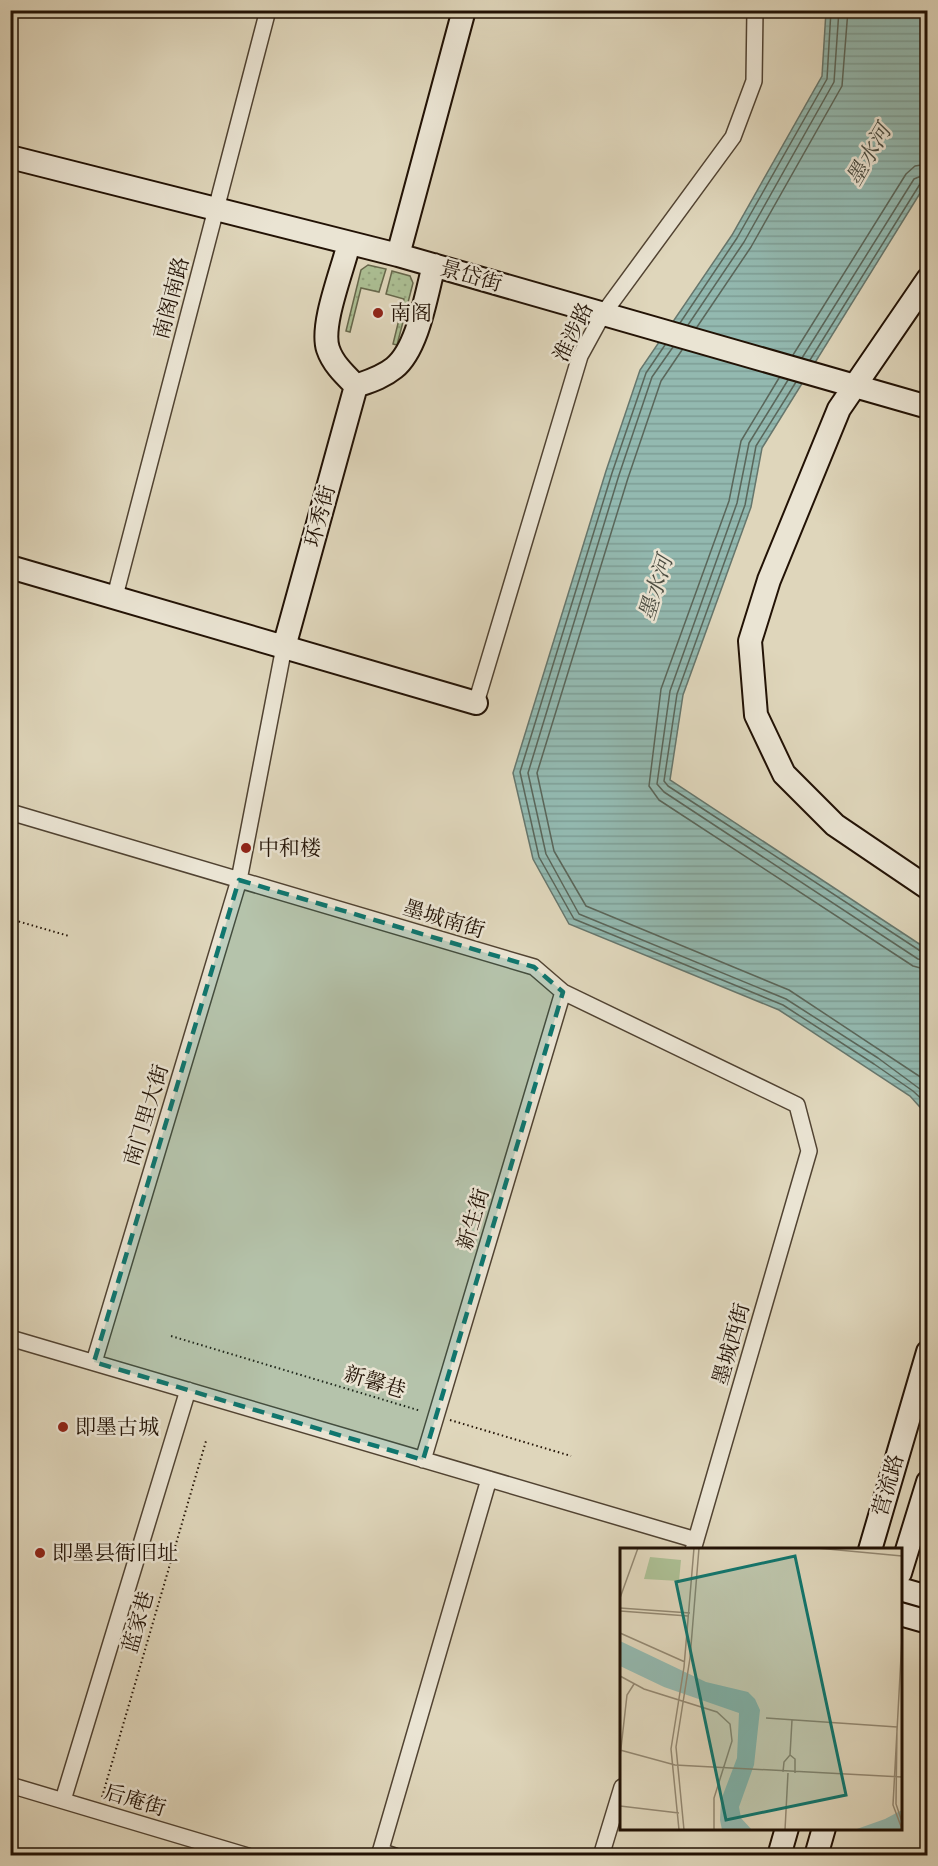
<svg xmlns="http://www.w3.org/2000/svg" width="938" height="1866" viewBox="0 0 938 1866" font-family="Alegreya,'Noto Serif SC',serif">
  <defs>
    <pattern id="green-dots" width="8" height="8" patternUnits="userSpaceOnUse" patternTransform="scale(1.5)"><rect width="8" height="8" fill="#acbf94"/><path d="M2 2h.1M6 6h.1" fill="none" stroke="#94a37e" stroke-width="1.8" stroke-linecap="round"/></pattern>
    <pattern id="water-rules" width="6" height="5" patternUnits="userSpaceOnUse" patternTransform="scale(1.5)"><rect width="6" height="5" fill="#93b9b0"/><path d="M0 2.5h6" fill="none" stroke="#7e9e96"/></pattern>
  </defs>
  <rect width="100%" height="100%" fill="#dfd6bb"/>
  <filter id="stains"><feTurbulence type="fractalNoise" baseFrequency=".00333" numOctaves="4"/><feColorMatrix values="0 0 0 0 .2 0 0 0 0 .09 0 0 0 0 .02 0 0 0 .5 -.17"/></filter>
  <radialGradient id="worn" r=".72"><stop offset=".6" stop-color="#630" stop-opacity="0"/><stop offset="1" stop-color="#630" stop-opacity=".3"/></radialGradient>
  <path fill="url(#green-dots)" stroke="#67684c" stroke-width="1.5" d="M 368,265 L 386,269 L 379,292 L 361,288 L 350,332 L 346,331 L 361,270 Z
    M 392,271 L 410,276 L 413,283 L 397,345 L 393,344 L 404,299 L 386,294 Z"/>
  <path fill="url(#water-rules)" stroke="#66766c" stroke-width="1.5" d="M 826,11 L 927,11 L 927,182 L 762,448 L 751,507 L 683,695 L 670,780 L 927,949 L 927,1115 L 910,1096 L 779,1010 L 569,924 L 533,859 L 513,773 L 606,471 L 640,370 L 732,235 L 822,76 Z"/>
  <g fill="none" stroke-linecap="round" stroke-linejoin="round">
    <path stroke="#5a665a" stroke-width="1.5" d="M 680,323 L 737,238 L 827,79 L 831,10
      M 688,325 L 744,242 L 834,82 L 839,10
      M 697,327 L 751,247 L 842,86 L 848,10
      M 665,345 L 646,373 L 612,473 L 520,772 L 539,857 L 574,919 L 783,1005 L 874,1064 L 913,1091 L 928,1105
      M 673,347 L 652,377 L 619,475 L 528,773 L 546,854 L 579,914 L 786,999 L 878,1058 L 928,1095
      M 682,350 L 661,381 L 628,478 L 537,773 L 554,851 L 586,906 L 789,990 L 928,1082
      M 793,355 L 906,174 L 915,166 L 928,164
      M 802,358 L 914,179 L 928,173
      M 810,360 L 920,184 L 928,180
      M 779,378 L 741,441 L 729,501 L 661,689 L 649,786 L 659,800 L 913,966 L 928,970
      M 788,380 L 749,443 L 737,503 L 670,691 L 657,784 L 664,792 L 918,959 L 928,961
      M 796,382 L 756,446 L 745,505 L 677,694 L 664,781 L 668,786 L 922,952 L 928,953"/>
    <defs>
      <path id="street" d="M 115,596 L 268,10
        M 476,703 L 580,356 L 603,314 L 733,137 L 754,81 L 755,10
        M 10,812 L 534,967 L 563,992 L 797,1105 L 809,1151 L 693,1550
        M 10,1338 L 696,1540
        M 94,1362 L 239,880 L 284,647
        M 423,1460 L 563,992
        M 10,1785 L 248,1856
        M 63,1800 L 188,1390
        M 380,1851 L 395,1856
        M 379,1856 L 489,1479
        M 601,1856 L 622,1787"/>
      <path id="secondary" d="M 10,157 L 398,255 L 928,407
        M 349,243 C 343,269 320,325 328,349 C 333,364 345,375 356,386 C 370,381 383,377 394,368 C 418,349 426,295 434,265
        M 398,255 L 464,10
        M 928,279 L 839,409 L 769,580 L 750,641 L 756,715 L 784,774 L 835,825 L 928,888
        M 10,567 L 476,703
        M 284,647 L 356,386
        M 870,1550 L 928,1352
        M 900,1573 L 928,1482
        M 900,1589 L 928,1597
        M 900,1614 L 928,1622
        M 779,1856 L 787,1828
        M 816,1856 L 824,1828"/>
    </defs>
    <use href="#street" stroke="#514332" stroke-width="18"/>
    <use href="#secondary" stroke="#221205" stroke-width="26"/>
    <path stroke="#221205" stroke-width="2" stroke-dasharray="1.5 3" stroke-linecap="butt" d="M 10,919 L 69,936
      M 171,1336 L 421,1411
      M 450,1420 L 571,1456
      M 102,1797 L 206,1441"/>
    <use href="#street" stroke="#eae4d3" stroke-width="15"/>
    <use href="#secondary" stroke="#eae4d3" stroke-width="22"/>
  </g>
  <path fill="#0f766e" fill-opacity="0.2" stroke="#0f766e" stroke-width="4.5" stroke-dasharray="12 8" stroke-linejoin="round" d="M 239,880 L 534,967 L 563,992 L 423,1460 L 94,1362 Z"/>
  <g fill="#8f2418" stroke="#eae4d3" stroke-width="2">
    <circle cx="378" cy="313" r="6"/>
    <circle cx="246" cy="848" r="6"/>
    <circle cx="63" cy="1427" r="6"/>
    <circle cx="40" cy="1553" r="6"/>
  </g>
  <g text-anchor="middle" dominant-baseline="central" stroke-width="5" stroke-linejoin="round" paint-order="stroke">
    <g font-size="21" fill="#221205" stroke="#eae4d3">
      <text transform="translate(471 276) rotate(16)">景岱街</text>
      <text transform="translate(171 298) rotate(-75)">南阁南路</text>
      <text transform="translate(573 332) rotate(-64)">淮涉路</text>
      <text transform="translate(320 516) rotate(-75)">环秀街</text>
      <text transform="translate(444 919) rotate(17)">墨城南街</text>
      <text transform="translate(146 1115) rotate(-73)">南门里大街</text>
      <text transform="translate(473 1219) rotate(-73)">新生街</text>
      <text transform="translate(731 1344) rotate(-74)">墨城西街</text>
      <text transform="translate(375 1382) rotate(17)">新馨巷</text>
      <text transform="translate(888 1485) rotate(-74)">营流路</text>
      <text transform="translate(138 1622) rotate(-74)">蓝家巷</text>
      <text transform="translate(135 1800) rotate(17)">后庵街</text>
    </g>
    <g font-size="21" fill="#221205" stroke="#eae4d3" text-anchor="start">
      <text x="390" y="313">南阁</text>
      <text x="258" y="848">中和楼</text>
      <text x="75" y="1427">即墨古城</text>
      <text x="52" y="1553">即墨县衙旧址</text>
    </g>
    <g font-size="22" font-style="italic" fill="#4a4c41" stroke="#eae4d3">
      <text transform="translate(869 155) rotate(-60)">墨水河</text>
      <text transform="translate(656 588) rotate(-73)">墨水河</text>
    </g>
  </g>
  <g transform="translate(620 1548)">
    <rect width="282" height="282" fill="#dfd6bb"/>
    <path d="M 30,9 L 61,12 L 59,33 L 24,31 Z" fill="#acbf94"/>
    <path d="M 0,93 L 86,134 L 128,144 L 135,151 L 140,162 L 134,217 L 119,259 L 121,270 L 132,282 L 102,282 L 100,272 L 101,252 L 117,210 L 119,165 L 44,139 L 0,118 ZM 282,262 L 282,282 L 234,282 L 265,271 Z" fill="#93b9b0"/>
    <path fill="none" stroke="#938872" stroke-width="1.5" d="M 197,0 L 282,8M 0,50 L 18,0M 0,60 L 70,65M 0,63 L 68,68M 0,85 L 65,114M 282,90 L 273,257 L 282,281M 0,128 L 24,141 L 97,164 L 110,176 L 112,193 L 94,250 L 94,282M 146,170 L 277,179M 277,180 L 276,256 L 282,274M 0,202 L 55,217 L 282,229M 170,207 L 172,172M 0,209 L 7,147 L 14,136M 163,224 L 164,214 L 170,207 L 175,211 L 175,225M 0,258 L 59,265M 59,282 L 51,201 L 64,119 L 74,0M 64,282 L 56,199 L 70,110 L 79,0M 165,282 L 168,225"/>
    <path fill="#0f766e" fill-opacity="0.15" stroke="#0f766e" stroke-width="3" d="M 175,8 L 226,247 L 106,272 L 56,34 Z"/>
    <rect width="282" height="282" fill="none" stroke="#221205" stroke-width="3"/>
  </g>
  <rect width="938" height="1866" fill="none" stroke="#dfd6bb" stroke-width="36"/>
  <rect x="12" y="12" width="914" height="1842" fill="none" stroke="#221205" stroke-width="3"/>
  <rect x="18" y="18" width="902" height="1830" fill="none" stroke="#221205" stroke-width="1.5"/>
  <rect width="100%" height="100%" filter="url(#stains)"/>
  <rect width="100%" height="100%" fill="url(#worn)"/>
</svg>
